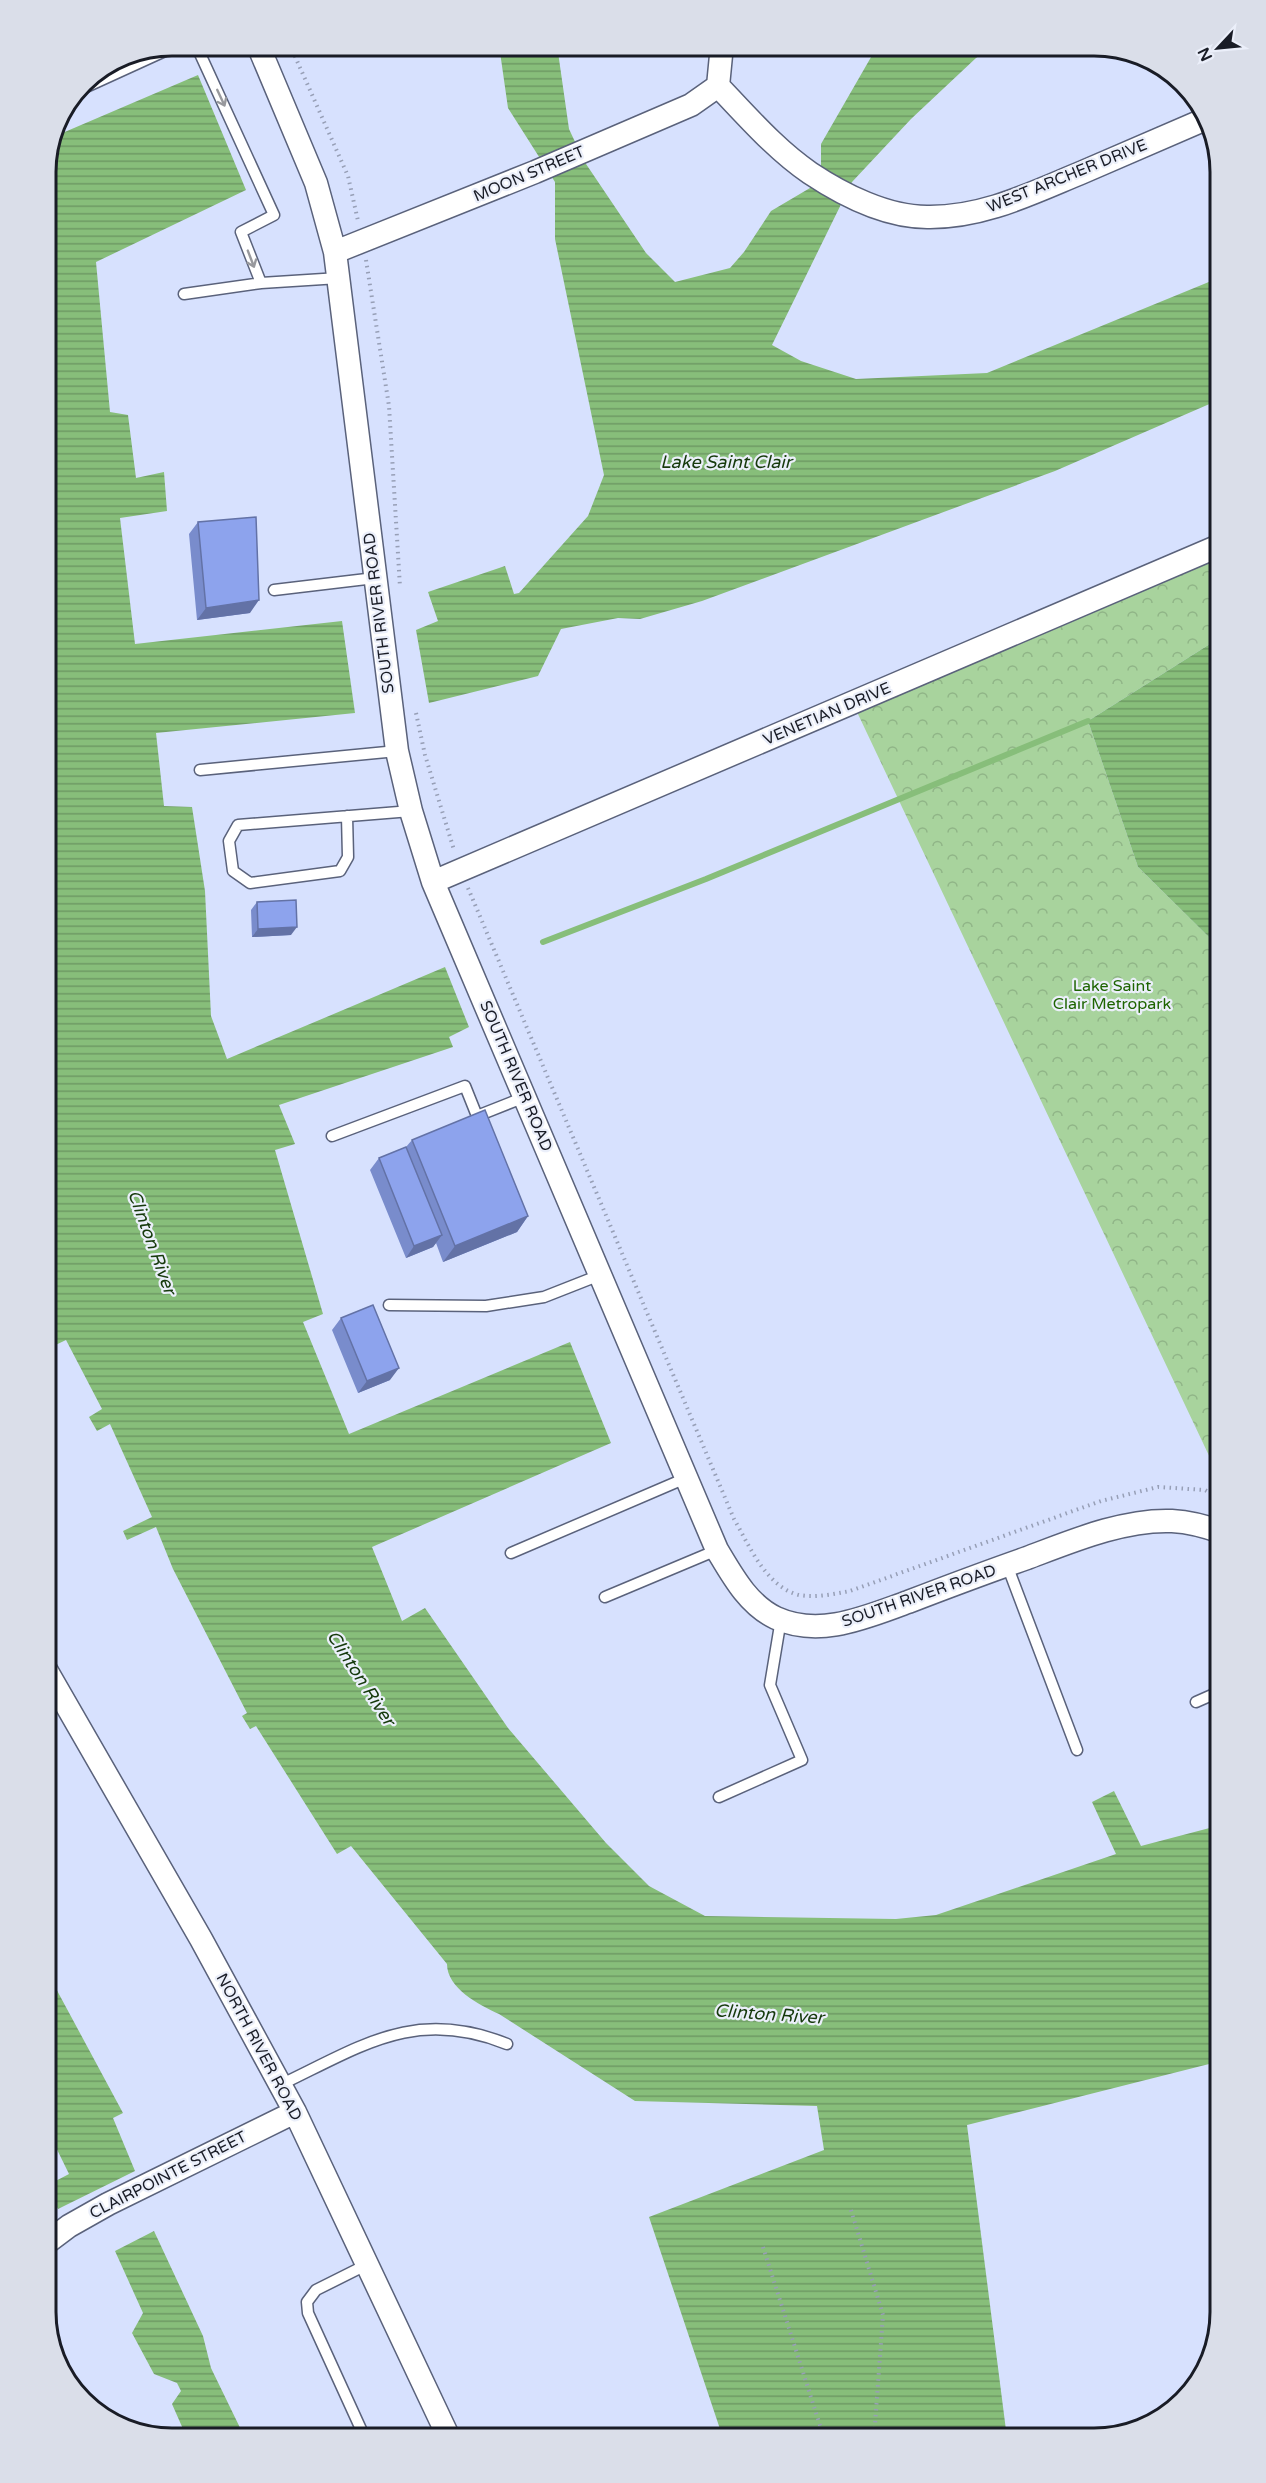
<svg xmlns="http://www.w3.org/2000/svg" width="1266" height="2483" viewBox="0 0 1266 2483" font-family="'Varela Round',sans-serif">
  <defs>
    <pattern id="park-crowns" width="20" height="18" patternUnits="userSpaceOnUse" patternTransform="scale(1.5)"><rect width="20" height="18" fill="#a8d39d"/><path d="M2 6a3 3 0 1 1 6 0M12 15a3 3 0 1 1 6 0" fill="none" stroke="#90b587"/></pattern>
    <pattern id="water-rules" width="6" height="5" patternUnits="userSpaceOnUse" patternTransform="scale(1.5)"><rect width="6" height="5" fill="#87be7a"/><path d="M0 2.5h6" fill="none" stroke="#6e9a64"/></pattern>
  </defs>
  <rect width="100%" height="100%" fill="#d7e1fe"/>
  <path fill="url(#park-crowns)" d="M 1221,554 L 1221,637 L 1088,721 L 1138,867 L 1221,949 L 1221,1481 L 857,712 Z"/>
  <path fill="url(#water-rules)" d="M 499,45 L 557,45 L 569,129 L 584,161 L 646,253 L 675,282 L 730,268 L 744,252 L 771,211 L 810,188 L 821,168 L 821,144 L 878,45 L 995,45 L 976,58 L 911,119 L 852,182 L 772,345 L 801,361 L 856,379 L 987,373 L 1221,277 L 1221,399 L 1055,471 L 702,601 L 640,619 L 618,618 L 561,629 L 538,676 L 429,703 L 416,630 L 438,621 L 428,592 L 505,566 L 514,594 L 519,593 L 588,516 L 604,475 L 555,239 L 555,182 L 508,108 Z
    M 198,75 L 246,190 L 96,262 L 110,412 L 128,415 L 136,478 L 164,472 L 167,511 L 120,518 L 135,644 L 342,621 L 355,713 L 156,733 L 164,806 L 192,807 L 205,891 L 211,1016 L 227,1059 L 445,967 L 469,1027 L 449,1037 L 453,1047 L 279,1105 L 295,1144 L 275,1150 L 323,1314 L 303,1322 L 349,1434 L 570,1342 L 611,1443 L 372,1547 L 402,1621 L 425,1608 L 508,1728 L 606,1843 L 649,1886 L 705,1916 L 896,1919 L 936,1915 L 1116,1854 L 1092,1802 L 1114,1791 L 1141,1846 L 1221,1825 L 1221,2061 L 967,2125 L 1007,2438 L 723,2438 L 649,2217 L 824,2150 L 817,2106 L 635,2101 L 499,2014 C 479,2005 447,1988 447,1964 L 351,1846 L 337,1854 L 256,1726 L 250,1729 L 242,1716 L 247,1713 L 173,1569 L 156,1527 L 127,1540 L 123,1531 L 152,1517 L 110,1424 L 97,1431 L 89,1417 L 102,1409 L 66,1340 L 45,1350 L 45,1323 L 54,1317 L 45,1298 L 45,163 L 55,122 L 60,134 Z
    M 1221,637 L 1221,949 L 1138,867 L 1088,721 Z
    M 45,1978 L 53,1983 L 123,2113 L 113,2118 L 135,2171 L 58,2209 L 46,2186 L 69,2174 L 45,2125 Z
    M 154,2231 L 203,2336 L 211,2368 L 245,2438 L 187,2438 L 172,2404 L 181,2391 L 177,2383 L 154,2374 L 132,2333 L 143,2313 L 115,2251 Z"/>
  <g fill="none" stroke-linecap="round" stroke-linejoin="round">
    <path stroke="#87be7a" stroke-width="6" d="M 543,942 L 706,879 L 1088,721"/>
    <defs>
      <path id="lane" d="M 196,45 L 274,215 L 241,232 L 261,283 L 339,278
        M 75,92 L 178,45
        M 184,294 L 261,283
        M 274,590 L 375,578
        M 200,770 L 397,751
        M 347,816 L 348,857 L 340,871 L 250,883 L 233,871 L 229,841 L 238,825 L 411,811
        M 332,1136 L 465,1086 L 477,1116 L 525,1097
        M 389,1305 L 486,1306 L 544,1297 L 600,1275
        M 511,1553 L 686,1478
        M 1007,1565 L 1077,1750
        M 605,1597 L 717,1550
        M 1196,1702 L 1221,1691
        M 719,1797 L 802,1760 L 770,1685 L 781,1619
        M 280,2085 C 362,2046 415,2007 507,2044
        M 365,2438 L 308,2313 L 307,2302 L 316,2290 L 368,2264"/>
      <path id="street" d="M 258,45 L 316,183 L 335,252 L 397,751 L 411,811 L 433,882 L 717,1550 C 732,1575 748,1605 776,1618 C 820,1638 866,1617 908,1602 C 947,1587 987,1572 1027,1558 C 1072,1541 1124,1519 1172,1521 C 1189,1522 1205,1526 1221,1532
        M 722,45 L 718,86 C 747,116 775,149 810,173 C 843,195 887,217 927,217 C 983,218 1032,193 1083,172 C 1124,154 1166,136 1208,118
        M 335,252 L 535,172 L 691,105 L 718,86
        M 433,882 L 1221,545
        M 45,1668 L 201,1939 L 295,2112 L 449,2438
        M 45,2244 L 69,2226 L 108,2204 L 295,2112"/>
    </defs>
    <use href="#lane" stroke="#5a627b" stroke-width="13"/>
    <use href="#street" stroke="#5a627b" stroke-width="25"/>
    <path stroke="#979fb6" stroke-width="4" stroke-dasharray="1.5 4.5" stroke-linecap="butt" d="M 290,45 L 348,176 L 358,221
      M 366,260 L 389,406 L 400,587
      M 416,713 L 425,755 L 454,850
      M 468,888 L 734,1519 C 749,1545 766,1587 799,1595 C 816,1598 834,1594 850,1591 L 1101,1501 L 1158,1487 L 1205,1490 L 1221,1499
      M 851,2210 L 883,2315 L 874,2438
      M 763,2247 L 824,2438"/>
    <use href="#lane" stroke="#fff" stroke-width="10"/>
    <use href="#street" stroke="#fff" stroke-width="22"/>
  </g>
  <path fill="#798ccc" d="M 198,522 L 250,613 L 197,620 L 189,534 Z
    M 257,902 L 291,935 L 252,937 L 251,910 Z
    M 412,1140 L 528,1216 L 517,1232 L 443,1262 L 436,1243 L 433,1247 L 406,1258 L 370,1170 L 379,1158 L 406,1147 Z
    M 341,1318 L 390,1380 L 358,1393 L 332,1330 Z"/>
  <path fill="#6372a6" d="M 259,600 L 250,613 L 197,620 L 206,608 Z
    M 297,927 L 291,935 L 252,937 L 258,929 Z
    M 528,1216 L 517,1232 L 443,1262 L 455,1246 Z
    M 442,1235 L 433,1247 L 406,1258 L 414,1246 Z
    M 399,1368 L 390,1380 L 358,1393 L 367,1381 Z"/>
  <path fill="#8da3ed" stroke="#6372a6" stroke-width="1.5" d="M 256,517 L 259,600 L 206,608 L 198,522 Z
    M 296,900 L 297,927 L 258,929 L 257,902 Z
    M 485,1110 L 528,1216 L 455,1246 L 412,1140 Z
    M 406,1147 L 442,1235 L 414,1246 L 379,1158 Z
    M 373,1305 L 399,1368 L 367,1381 L 341,1318 Z"/>
  <defs><path id="oneway-shaft" d="M-6 0H5M1.5-3L5.5 0L1.5 3" fill="none" stroke-width="1.6" stroke-linecap="round" stroke-linejoin="round" transform="scale(1.5)"/></defs>
  <g stroke="#98999d">
    <use href="#oneway-shaft" transform="translate(221 98) rotate(65)"/>
    <use href="#oneway-shaft" transform="translate(251 259) rotate(69)"/>
  </g>
  <g text-anchor="middle" dominant-baseline="central" stroke-width="4.5" stroke-linejoin="round" paint-order="stroke">
    <g font-size="16" fill="#191c26" stroke="#ebeffa">
      <text transform="translate(529 174) rotate(-23)">MOON STREET</text>
      <text transform="translate(1067 176) rotate(-22)">WEST ARCHER DRIVE</text>
      <text transform="translate(379 613) rotate(-97)">SOUTH RIVER ROAD</text>
      <text transform="translate(827 714) rotate(-23)">VENETIAN DRIVE</text>
      <text transform="translate(516 1076) rotate(67)">SOUTH RIVER ROAD</text>
      <text transform="translate(919 1596) rotate(-19)">SOUTH RIVER ROAD</text>
      <text transform="translate(259 2047) rotate(62)">NORTH RIVER ROAD</text>
      <text transform="translate(168 2175) rotate(-27)">CLAIRPOINTE STREET</text>
    </g>
    <g font-size="16" fill="#1d6401" stroke="#ebeffa">
      <text x="1112" y="986">Lake Saint<tspan x="1112" dy="18">Clair Metropark</tspan></text>
    </g>
    <g font-size="18" font-style="italic" fill="#163a0c" stroke="#ebeffa">
      <text x="726" y="462">Lake Saint Clair</text>
      <text transform="translate(152 1242) rotate(70)">Clinton River</text>
      <text transform="translate(361 1678) rotate(57)">Clinton River</text>
      <text transform="translate(769 2014) rotate(4)">Clinton River</text>
    </g>
  </g>
  <path d="M0 0H1266V2483H0ZM172 56H1094A116 116 0 0 1 1210 172V2312A116 116 0 0 1 1094 2428H172A116 116 0 0 1 56 2312V172A116 116 0 0 1 172 56Z" fill="#dadee9" fill-rule="evenodd"/>
  <path fill="none" stroke="#191c26" stroke-width="3" d="M172 56H1094A116 116 0 0 1 1210 172V2312A116 116 0 0 1 1094 2428H172A116 116 0 0 1 56 2312V172A116 116 0 0 1 172 56Z"/>
  <g transform="translate(1218 48) rotate(244)" stroke="#ebeffa" stroke-width="4.5" paint-order="stroke">
  <path d="M0-4.5L10 22L0 15L-10 22Z" fill="#191c26"/>
  <text y="-9" font-size="16" font-weight="bold" text-anchor="middle" fill="#191c26">N</text>
  </g>
</svg>
